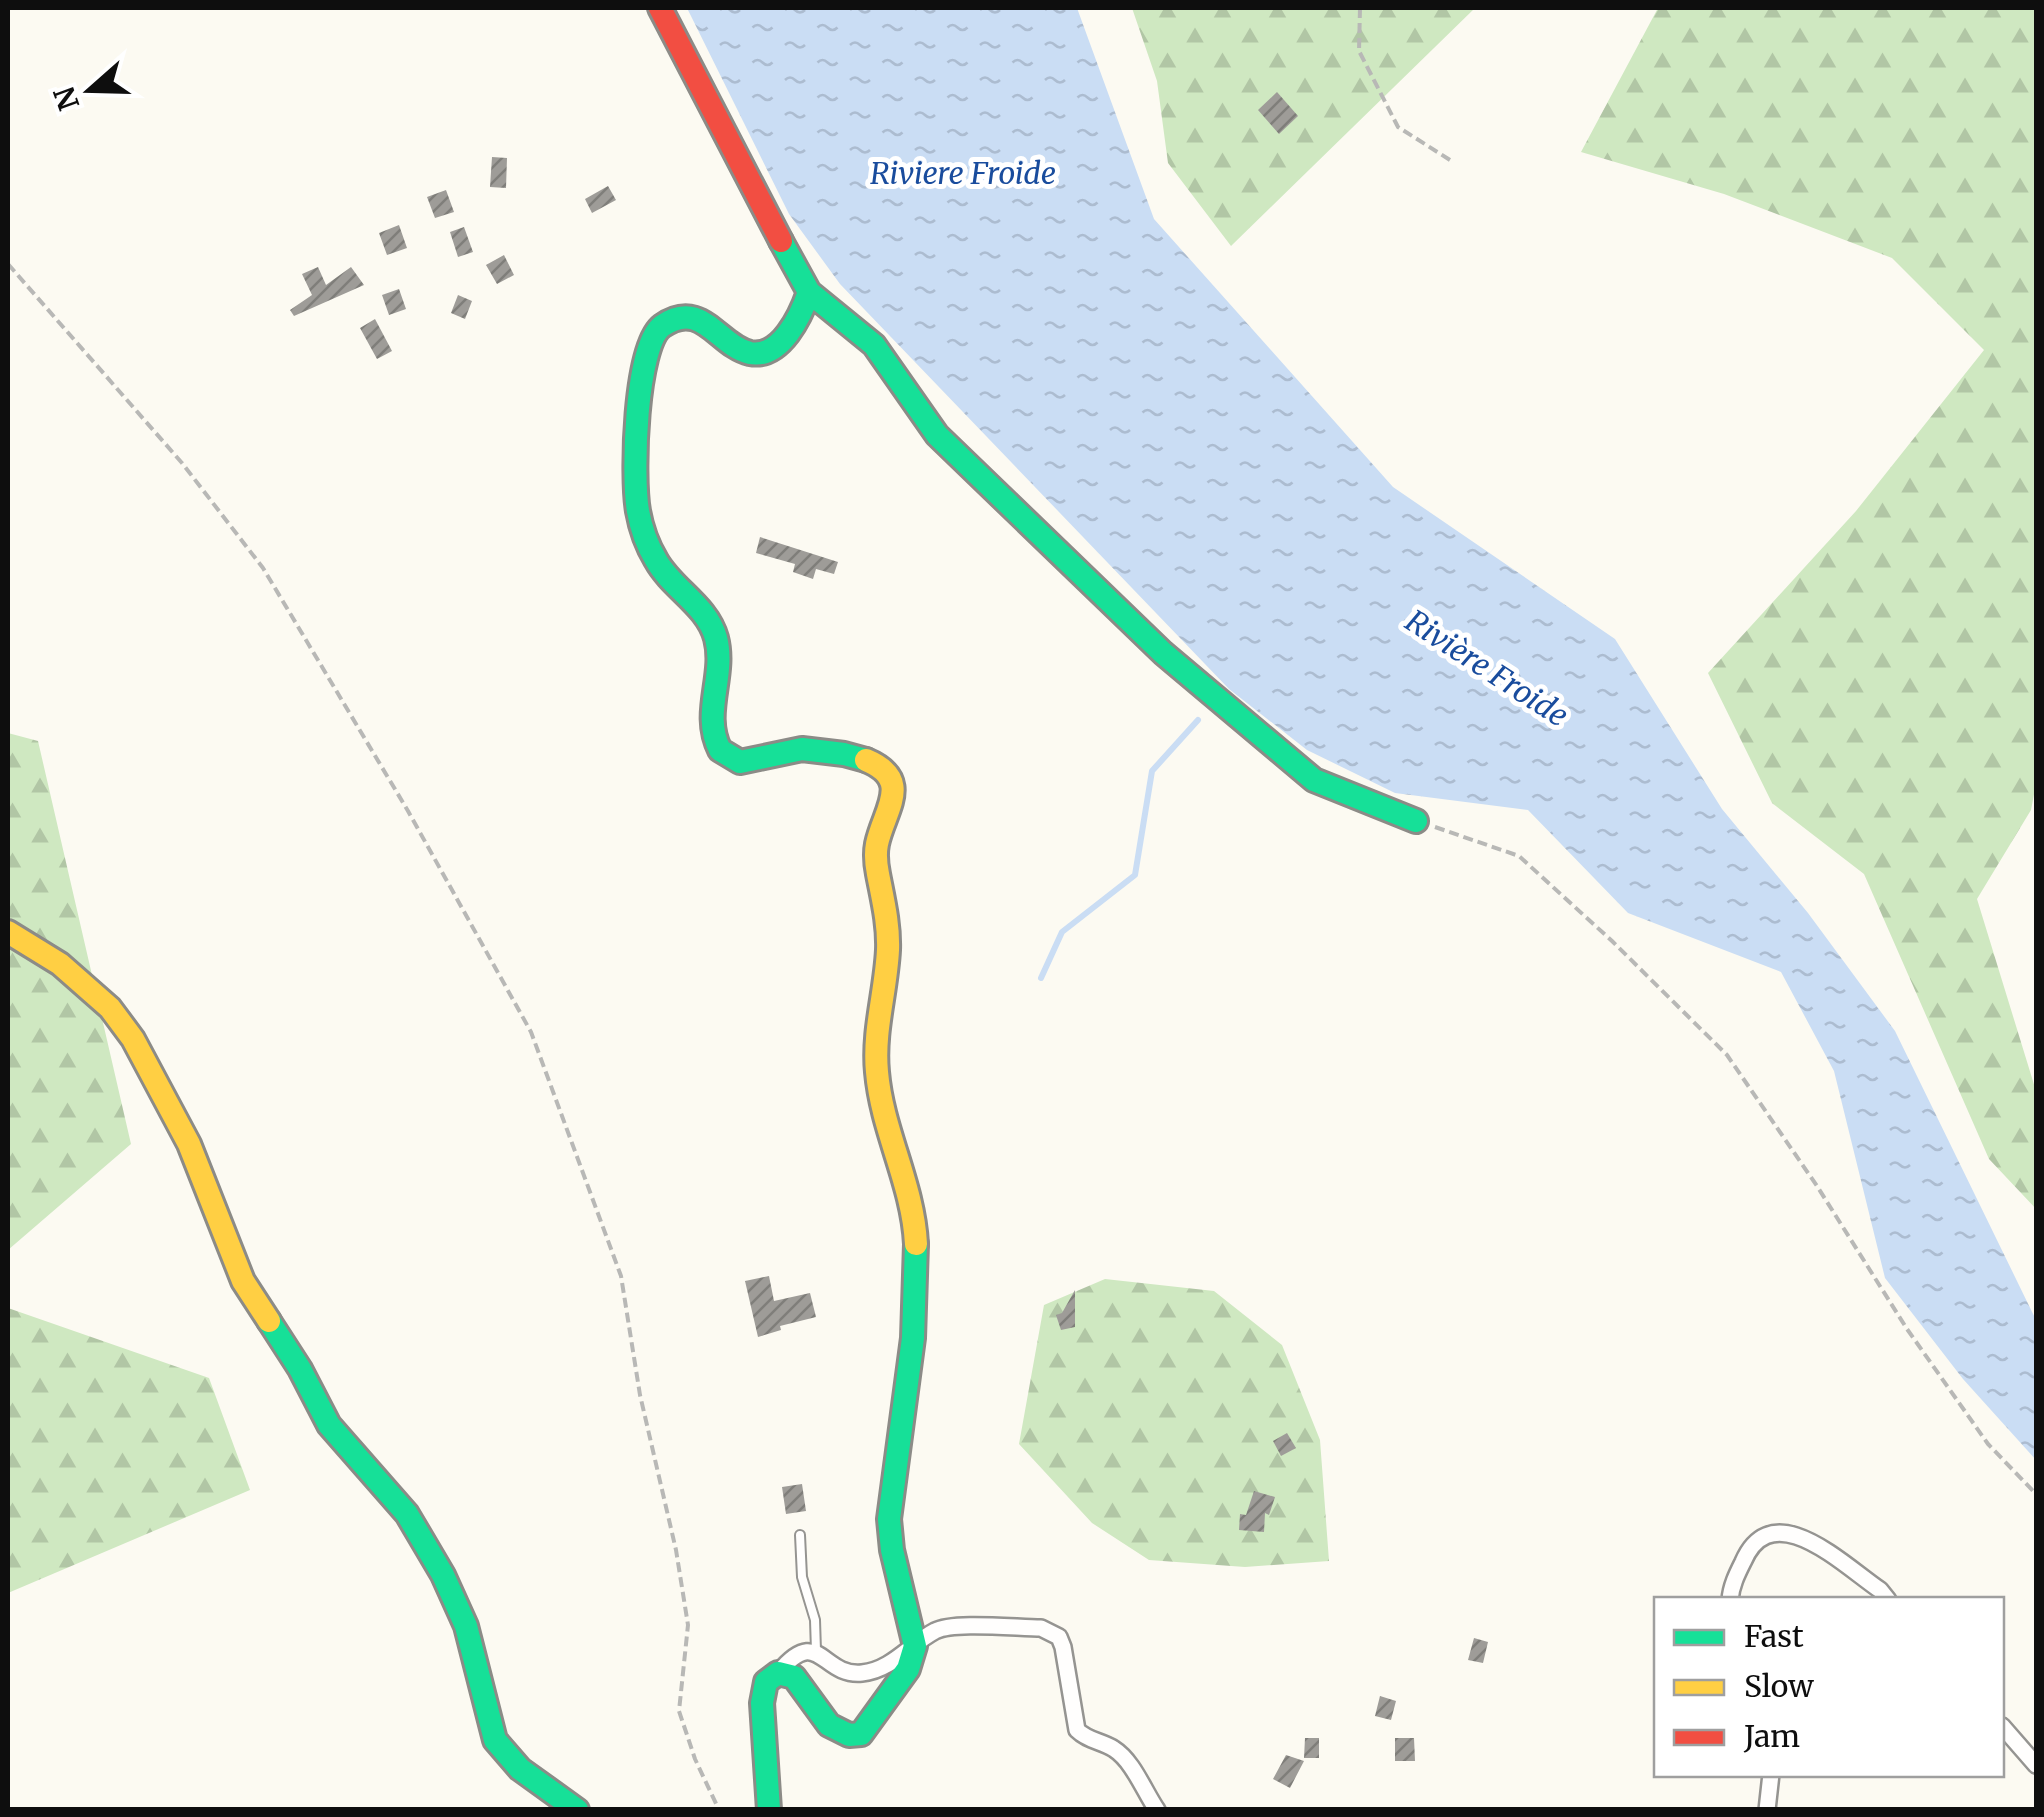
<svg xmlns="http://www.w3.org/2000/svg" width="2044" height="1817" viewBox="0 0 2044 1817" font-family="Merriweather,serif">
  <defs>
    <pattern id="forest-firs" width="22" height="20" patternUnits="userSpaceOnUse" patternTransform="scale(2.5)"><rect width="22" height="20" fill="#cfe8c1"/><path d="M5 1l3.5 6h-7zM16 11l3.5 6h-7z" fill="#b1c6a5"/></pattern>
    <pattern id="water-ripples" width="26" height="14" patternUnits="userSpaceOnUse" patternTransform="scale(2.5)"><rect width="26" height="14" fill="#caddf4"/><path d="M2 4q2-2 4 0t4 0M15 11q2-2 4 0t4 0" fill="none" stroke="#acbcd0"/></pattern>
    <pattern id="building-hatch" width="6" height="6" patternUnits="userSpaceOnUse" patternTransform="scale(2.5)"><rect width="6" height="6" fill="#9e9c98"/><path d="M-1 1l2-2M0 6l6-6M5 7l2-2" fill="none" stroke="#7f7e7a"/></pattern>
  </defs>
  <rect width="100%" height="100%" fill="#fcfaf2"/>
  <path fill="url(#forest-firs)" d="M 1132,8 L 1475,8 L 1231,246 L 1168,163 L 1157,81 Z
    M 1658,8 L 2036,8 L 2036,784 L 2031,810 L 1977,899 L 2036,1091 L 2036,1209 L 1989,1159 L 1864,874 L 1772,803 L 1708,673 L 1856,511 L 1984,350 L 1892,258 L 1724,194 L 1581,152 Z
    M 8,733 L 38,741 L 131,1144 L 8,1250 Z
    M 1105,1279 L 1214,1291 L 1282,1345 L 1320,1440 L 1329,1561 L 1245,1567 L 1149,1560 L 1092,1523 L 1019,1444 L 1044,1305 Z
    M 8,1308 L 209,1378 L 250,1490 L 8,1593 Z"/>
  <path fill="url(#water-ripples)" d="M 687,8 L 1077,8 L 1154,219 L 1393,487 L 1615,639 L 1722,809 L 1808,913 L 1895,1031 L 2036,1320 L 2036,1460 L 1963,1379 L 1885,1278 L 1834,1071 L 1781,972 L 1628,913 L 1528,810 L 1395,793 L 1307,750 L 1229,689 L 840,284 L 789,214 Z"/>
  <g fill="none" stroke-linecap="round" stroke-linejoin="round">
    <path stroke="#caddf4" stroke-width="6" d="M 1041,978 L 1062,932 L 1135,875 L 1152,771 L 1198,720"/>
  </g>
  <path fill="url(#building-hatch)" d="M 1277,92 L 1298,116 L 1279,134 L 1258,110 Z
    M 492,157 L 507,158 L 506,188 L 490,187 Z
    M 608,186 L 616,200 L 592,213 L 585,199 Z
    M 446,190 L 454,212 L 435,218 L 427,197 Z
    M 399,225 L 407,248 L 387,255 L 379,233 Z
    M 464,227 L 473,252 L 458,257 L 450,232 Z
    M 504,255 L 514,275 L 497,284 L 486,265 Z
    M 318,267 L 326,285 L 351,267 L 364,285 L 294,316 L 290,310 L 312,295 L 302,274 Z
    M 399,289 L 406,309 L 389,315 L 382,295 Z
    M 458,295 L 472,301 L 465,319 L 451,313 Z
    M 375,319 L 392,351 L 377,359 L 360,328 Z
    M 760,537 L 838,562 L 834,574 L 816,569 L 813,579 L 793,572 L 795,564 L 756,553 Z
    M 769,1276 L 774,1301 L 810,1293 L 816,1317 L 780,1326 L 781,1330 L 758,1337 L 745,1281 Z
    M 1075,1290 L 1075,1327 L 1061,1330 L 1056,1315 L 1062,1313 Z
    M 1287,1433 L 1296,1448 L 1281,1456 L 1273,1441 Z
    M 802,1484 L 806,1511 L 786,1514 L 782,1487 Z
    M 1254,1491 L 1275,1497 L 1269,1515 L 1265,1513 L 1264,1532 L 1239,1530 L 1240,1514 L 1246,1515 Z
    M 1474,1638 L 1488,1642 L 1483,1663 L 1468,1660 Z
    M 1380,1696 L 1396,1701 L 1391,1720 L 1375,1716 Z
    M 1305,1738 L 1319,1738 L 1319,1758 L 1304,1758 Z
    M 1395,1738 L 1414,1738 L 1415,1761 L 1395,1761 Z
    M 1286,1755 L 1304,1761 L 1290,1788 L 1273,1779 Z"/>
  <g fill="none" stroke-linecap="round" stroke-linejoin="round">
    <defs>
      <path id="lane" d="M 800,1535 L 802,1577 L 815,1620 L 816,1651"/>
      <path id="street" d="M 1730,1600 C 1731,1586 1737,1574 1743,1562 C 1772,1494 1842,1564 1880,1590 L 1888,1600
        M 778,1673 C 819,1623 821,1677 862,1673 C 892,1670 910,1644 935,1631 C 953,1621 1017,1628 1041,1628 L 1059,1637 L 1063,1647 L 1077,1730 C 1088,1741 1102,1741 1114,1749 C 1133,1761 1144,1791 1157,1810
        M 2002,1726 L 2036,1765
        M 1767,1810 L 1771,1774"/>
      <path id="fast" d="M 781,241 L 809,292 L 874,345 L 937,435 L 1163,653 L 1314,780 L 1416,821
        M 809,292 C 801,315 781,359 750,353 C 718,346 702,298 662,326 C 635,346 632,477 638,511 C 641,528 647,545 656,560 C 672,589 707,605 716,638 C 726,676 701,713 720,750 L 740,762 L 802,749 L 844,754 L 866,760
        M 269,1321 L 300,1369 L 329,1425 L 407,1514 L 443,1575 L 466,1626 L 495,1740 L 520,1769 L 577,1810
        M 769,1810 L 762,1703 L 766,1682 L 778,1673 L 794,1677 L 829,1725 L 849,1735 L 861,1734 L 908,1669 L 915,1646 L 892,1550 L 889,1519 L 913,1338 L 916,1244"/>
      <path id="slow" d="M 866,760 C 914,780 884,810 877,844 C 875,854 876,864 878,874 C 883,900 889,924 888,950 C 886,991 873,1031 877,1072 C 882,1131 913,1184 916,1244
        M 8,932 L 60,964 L 110,1008 L 133,1039 L 189,1144 L 243,1281 L 269,1321"/>
      <path id="jam" d="M 660,8 L 781,241"/>
    </defs>
    <use href="#lane" stroke="#959491" stroke-width="12"/>
    <use href="#street" stroke="#959491" stroke-width="20"/>
    <use href="#fast" stroke="#8c8b87" stroke-width="28"/>
    <use href="#slow" stroke="#8c8b87" stroke-width="28"/>
    <use href="#jam" stroke="#8c8b87" stroke-width="28"/>
    <path stroke="#b8b8b6" stroke-width="4" stroke-dasharray="10 5" stroke-linecap="butt" d="M 1360,8 L 1359,51 L 1398,127 L 1450,160
      M 8,264 L 182,463 L 263,568 L 408,811 L 531,1032 L 621,1276 L 640,1395 L 676,1550 L 688,1625 L 679,1711 L 695,1759 L 719,1810
      M 1435,827 L 1519,856 L 1612,941 L 1727,1055 L 1817,1186 L 1907,1329 L 1988,1444 L 2036,1494"/>
    <use href="#lane" stroke="#fffefd" stroke-width="8"/>
    <use href="#street" stroke="#fffefd" stroke-width="15"/>
    <use href="#fast" stroke="#16e098" stroke-width="22"/>
    <use href="#slow" stroke="#ffcf43" stroke-width="22"/>
    <use href="#jam" stroke="#f24e42" stroke-width="22"/>
  </g>
  <g text-anchor="middle" dominant-baseline="central" stroke-width="10" stroke-linejoin="round" paint-order="stroke">
    <g font-size="30" font-style="italic" fill="#194c9d" stroke="#fff">
      <text x="963" y="173">Riviere Froide</text>
      <text transform="translate(1487 668) rotate(33)">Rivière Froide</text>
    </g>
  </g>
  <rect width="2044" height="1817" fill="none" stroke="#0e0e0e" stroke-width="20"/>
  <rect x="1654" y="1597" width="350" height="180" fill="#ffffff" stroke="#9f9f9f" stroke-width="2.5"/>
  <rect x="1674" y="1630" width="50" height="15" fill="#16e098" stroke="#9f9f9f" stroke-width="2.5"/>
  <text x="1744" y="1647" font-size="30" fill="#0e0e0e">Fast</text>
  <rect x="1674" y="1680" width="50" height="15" fill="#ffcf43" stroke="#9f9f9f" stroke-width="2.5"/>
  <text x="1744" y="1697" font-size="30" fill="#0e0e0e">Slow</text>
  <rect x="1674" y="1730" width="50" height="15" fill="#f24e42" stroke="#9f9f9f" stroke-width="2.5"/>
  <text x="1744" y="1747" font-size="30" fill="#0e0e0e">Jam</text>
  <g transform="translate(90 90) rotate(250)" stroke="#ffffff" stroke-width="8" paint-order="stroke">
  <path d="M0-8L18 38L0 25L-18 38Z" fill="#0e0e0e"/>
  <text y="-15" font-size="28" font-weight="bold" text-anchor="middle" fill="#0e0e0e">N</text>
  </g>
</svg>
